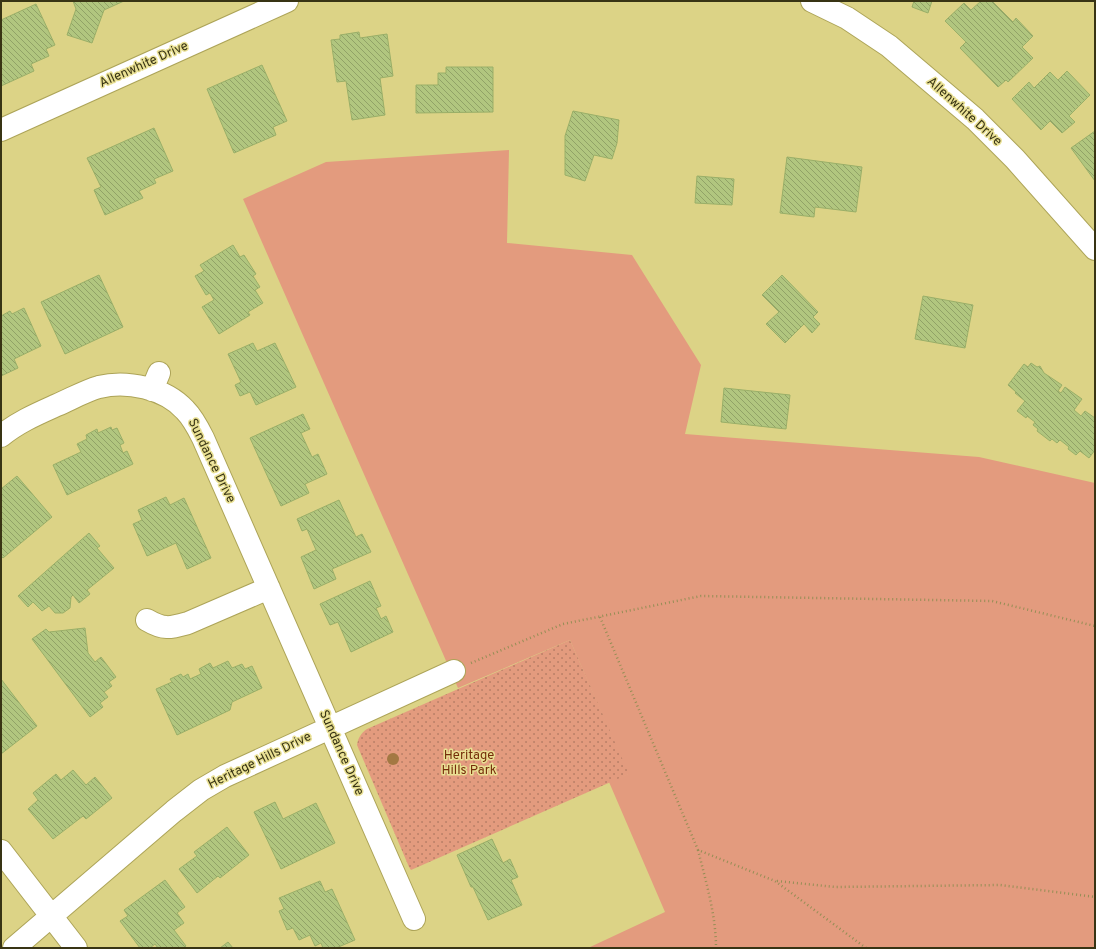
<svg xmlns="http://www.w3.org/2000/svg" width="1096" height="949" viewBox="0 0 1096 949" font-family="Overpass,sans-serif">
  <defs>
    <pattern id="park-dots" width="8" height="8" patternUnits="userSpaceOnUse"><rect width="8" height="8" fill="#e39b7e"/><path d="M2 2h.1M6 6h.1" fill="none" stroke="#b97f66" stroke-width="1.8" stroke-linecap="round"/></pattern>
    <pattern id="building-back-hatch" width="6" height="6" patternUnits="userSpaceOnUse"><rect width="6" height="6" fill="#b1c67f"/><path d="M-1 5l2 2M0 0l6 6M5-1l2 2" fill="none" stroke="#91a267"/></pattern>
  </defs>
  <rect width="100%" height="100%" fill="#dcd386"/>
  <path fill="#e39b7e" d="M 509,150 L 507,243 L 632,255 L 701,365 L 685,434 L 979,457 L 1095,483 L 1095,948 L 588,948 L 665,912 L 609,782 L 628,774 L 570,640 L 458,688 L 243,199 L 326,162 Z"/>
  <path fill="url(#park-dots)" d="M 570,640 L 629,774 L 411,870 L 409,867 L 357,745 C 358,738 361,733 367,729 Z"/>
  <path fill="url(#building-back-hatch)" stroke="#9aaf68" d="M 73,1 L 124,1 L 104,10 L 92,43 L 67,35 L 76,9 Z
    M 914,1 L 932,1 L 928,13 L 912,7 Z
    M 981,1 L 992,1 L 1013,22 L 1016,18 L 1033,36 L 1022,47 L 1033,58 L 1008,82 L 1006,80 L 998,87 L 960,48 L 966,42 L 945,21 L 964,3 L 971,10 Z
    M 36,4 L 55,45 L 46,49 L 49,56 L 31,64 L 34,71 L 1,86 L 1,20 Z
    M 359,32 L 360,38 L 387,34 L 393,76 L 380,78 L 385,115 L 352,120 L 346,81 L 337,82 L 331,40 L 340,39 L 340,35 Z
    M 262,65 L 287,121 L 273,127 L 276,135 L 234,153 L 207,89 Z
    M 446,67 L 493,67 L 493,112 L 416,113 L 416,85 L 438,85 L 438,73 L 446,73 Z
    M 1067,71 L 1090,95 L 1069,116 L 1075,122 L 1062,133 L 1050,121 L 1041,130 L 1012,99 L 1029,82 L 1034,88 L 1050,72 L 1058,80 Z
    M 573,111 L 619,120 L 617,143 L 612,159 L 594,155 L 585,181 L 565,175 L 565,136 Z
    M 154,128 L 173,171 L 154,179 L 156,183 L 139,191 L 143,198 L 105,215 L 94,190 L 101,187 L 87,158 Z
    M 1095,131 L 1095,181 L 1071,148 Z
    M 787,157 L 862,167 L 856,212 L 815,207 L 814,217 L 780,213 Z
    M 697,176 L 734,179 L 732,205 L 695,203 Z
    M 233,245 L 240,257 L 244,255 L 256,274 L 253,276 L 260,287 L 255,290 L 263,303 L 248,312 L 250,315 L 219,334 L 202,307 L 214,300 L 210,293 L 206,295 L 195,276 L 204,271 L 200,265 Z
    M 99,275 L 123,327 L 65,354 L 41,302 Z
    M 782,275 L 818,312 L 813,317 L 820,324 L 812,333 L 804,324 L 785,343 L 766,324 L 779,312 L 762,295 Z
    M 923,296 L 973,305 L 965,348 L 915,339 Z
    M 24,308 L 41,346 L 14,359 L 18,368 L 1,376 L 1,316 L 10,311 L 12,314 Z
    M 253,343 L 257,351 L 275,343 L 296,387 L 256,405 L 250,392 L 240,396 L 235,385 L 241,382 L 228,354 Z
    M 1031,363 L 1037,367 L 1040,366 L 1044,373 L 1062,385 L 1058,391 L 1061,393 L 1065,387 L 1082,399 L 1074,410 L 1081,416 L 1085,411 L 1095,418 L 1095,450 L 1089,458 L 1080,451 L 1076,455 L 1068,449 L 1069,447 L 1060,440 L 1057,443 L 1052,439 L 1050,441 L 1037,431 L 1038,429 L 1033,425 L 1035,422 L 1027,416 L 1026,418 L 1017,411 L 1025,401 L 1015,393 L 1016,392 L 1008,385 L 1024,364 L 1028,367 Z
    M 724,388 L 790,395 L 786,429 L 721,422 Z
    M 303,414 L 310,429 L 301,433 L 312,457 L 318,454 L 327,474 L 305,484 L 309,493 L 281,506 L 250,438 Z
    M 111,427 L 112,430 L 117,428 L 124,443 L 120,445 L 123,453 L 127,451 L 133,464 L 67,495 L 53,465 L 81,452 L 77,444 L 87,439 L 86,435 L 97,429 L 98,433 Z
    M 17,476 L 52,517 L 3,558 L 1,556 L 1,489 Z
    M 166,497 L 170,505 L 184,498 L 211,558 L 187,569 L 176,543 L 147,556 L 133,524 L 142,520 L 138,510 Z
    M 339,500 L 356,537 L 362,534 L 371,552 L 332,569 L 336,579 L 314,589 L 301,557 L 316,550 L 307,529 L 302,531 L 297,519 Z
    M 89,533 L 100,546 L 97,548 L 114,568 L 87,590 L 90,594 L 79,603 L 73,595 L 71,597 L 70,608 L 63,613 L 55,613 L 49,606 L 42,611 L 33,602 L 28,607 L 18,596 Z
    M 370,581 L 381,606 L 376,608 L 381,619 L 386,616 L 393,632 L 351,652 L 338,622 L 330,625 L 320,604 Z
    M 85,628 L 88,653 L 95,662 L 101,657 L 116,677 L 109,682 L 112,686 L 104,692 L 108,697 L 100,703 L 103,707 L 90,717 L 32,639 L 46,629 L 49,632 Z
    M 228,661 L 232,668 L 242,664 L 245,669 L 252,666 L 262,688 L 232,702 L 230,710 L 177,735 L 156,689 L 172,682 L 170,679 L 181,674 L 183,677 L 188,674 L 190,679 L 201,674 L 199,669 L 210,663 L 213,668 Z
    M 1,679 L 37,726 L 1,754 Z
    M 73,770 L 86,785 L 95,777 L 112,798 L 86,819 L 83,816 L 53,839 L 28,809 L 38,800 L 33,793 L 56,774 L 61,780 Z
    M 275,802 L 283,819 L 316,803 L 335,843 L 281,869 L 254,812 Z
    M 227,827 L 249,855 L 220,878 L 218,876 L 197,893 L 179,869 L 197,856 L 194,852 Z
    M 492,839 L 503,863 L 510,859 L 518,877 L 511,880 L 522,905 L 488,920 L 473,887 L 471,887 L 457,855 Z
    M 165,880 L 185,907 L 177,913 L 184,923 L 174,930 L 186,946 L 183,948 L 158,948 L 155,944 L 150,948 L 140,948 L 120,921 L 128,916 L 124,910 Z
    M 320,881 L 325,892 L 332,889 L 355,940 L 336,948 L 323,948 L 321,943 L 315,946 L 310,935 L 299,940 L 293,928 L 287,930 L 279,911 L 284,909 L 279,898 Z
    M 228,942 L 233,948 L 220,948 Z"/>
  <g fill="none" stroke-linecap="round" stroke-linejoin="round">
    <defs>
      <path id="minor" d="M 812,1 L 847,18 L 889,46 L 975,119 L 1015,159 L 1095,249
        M 1,130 L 287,1
        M 152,390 L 159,373
        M 1,436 C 18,422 37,414 57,405 C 71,399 85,391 99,387 C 127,380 165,388 185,410 C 193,418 198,428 203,438 L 414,919
        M 147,620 C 164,630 170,628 188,623 L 269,588
        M 1,851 L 76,948
        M 14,948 L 174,811 L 201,790 L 225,776 L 454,671"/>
    </defs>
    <use href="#minor" stroke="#ada458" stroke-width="24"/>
    <path stroke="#958e55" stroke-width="2.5" stroke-dasharray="1 3" stroke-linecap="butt" d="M 600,617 L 698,850 L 775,881 L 866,948
      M 471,663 L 563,624 L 701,596 L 992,601 L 1095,626
      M 698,850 C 706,882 716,915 716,948
      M 777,881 L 835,887 L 1000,885 L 1095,897"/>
    <use href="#minor" stroke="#fff" stroke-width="22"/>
  </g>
  <circle fill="#a37842" cx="393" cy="759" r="6"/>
  <g text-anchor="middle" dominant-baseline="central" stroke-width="3" stroke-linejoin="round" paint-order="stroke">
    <g font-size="13" fill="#383414" stroke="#e9e093">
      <text transform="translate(144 65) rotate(-24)">Allenwhite Drive</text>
      <text transform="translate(964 112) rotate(42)">Allenwhite Drive</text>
      <text transform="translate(211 461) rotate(64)">Sundance Drive</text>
      <text transform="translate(341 753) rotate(66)">Sundance Drive</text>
      <text transform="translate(260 761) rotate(-26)">Heritage Hills Drive</text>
    </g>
    <g font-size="13" fill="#752d0a" stroke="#e9e093">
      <text x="469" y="756">Heritage<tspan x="469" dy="15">Hills Park</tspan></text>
    </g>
  </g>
  <rect width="1096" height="949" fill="none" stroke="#383414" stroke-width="4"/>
</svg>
